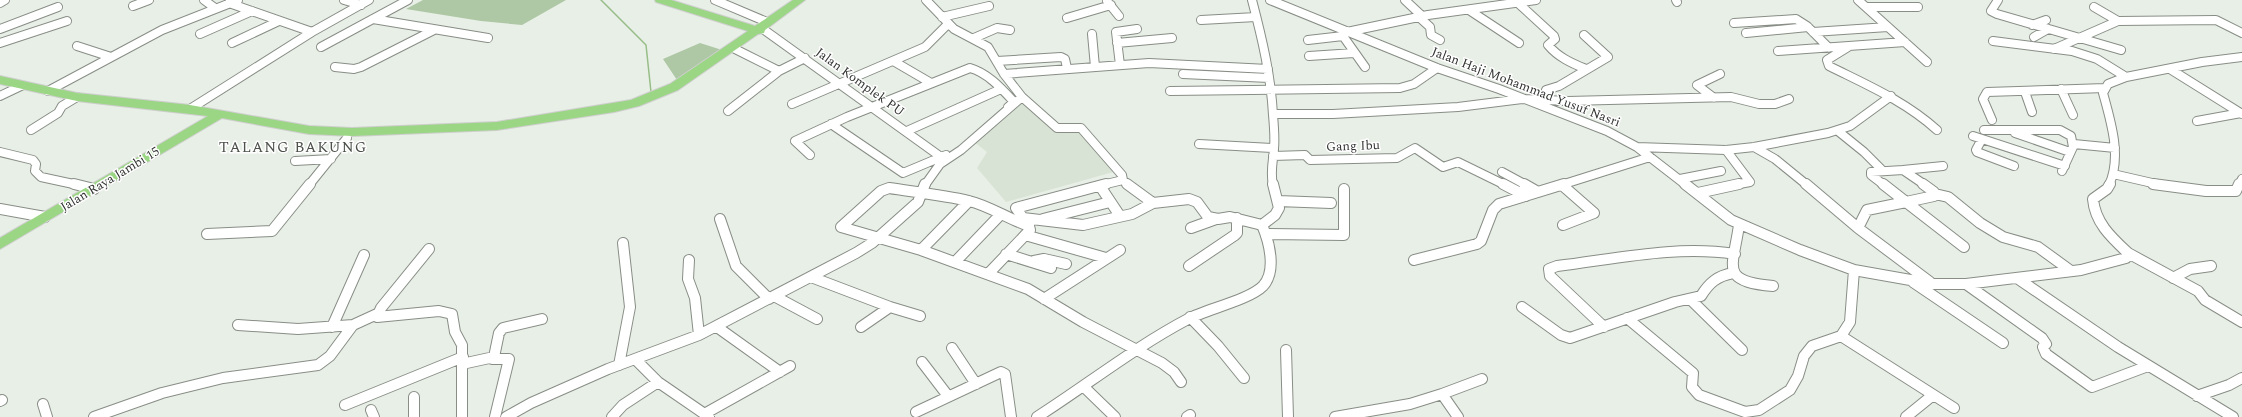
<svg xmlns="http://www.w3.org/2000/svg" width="2242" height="417" viewBox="0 0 2242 417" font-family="Spectral,serif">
  <rect width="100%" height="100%" fill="#e8efe6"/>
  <path fill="#d9e3d5" d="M 1023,101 L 1057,130 L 1078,128 L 1117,171 L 1006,202 L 977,168 L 987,152 L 974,142 Z"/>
  <path fill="#aec7a5" d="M 423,0 L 566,0 L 522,25 L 481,21 L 406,9 Z
    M 700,43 L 722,50 L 677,80 L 663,59 Z"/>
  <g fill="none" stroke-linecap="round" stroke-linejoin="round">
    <path stroke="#97bd88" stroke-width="1.5" d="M 601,0 L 646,45 L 651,92"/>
    <defs>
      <path id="minor-far1" d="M 204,0 L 215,8
        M 344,0 L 361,5
        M 715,0 L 767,22
        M 1252,0 C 1262,38 1271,76 1273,115 C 1274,126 1275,138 1274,149 C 1273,162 1270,172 1273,185
        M 1270,0 L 1437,68 L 1499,89 L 1607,131 L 1637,147 L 1686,185
        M 1405,0 L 1422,16
        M 1676,0 L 1677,2
        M 1858,0 L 1927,62
        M 1998,0 L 1991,11 L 1997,14 L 2121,50
        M 1107,1 L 1119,16
        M 0,3 L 5,0
        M 229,3 L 312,32
        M 1518,3 L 1554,36 L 1555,39 L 1548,45 C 1558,57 1571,63 1586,69
        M 133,6 L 149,0
        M 1866,7 L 1918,7
        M 2094,7 L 2118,21
        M 1469,10 L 1519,43
        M 942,17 L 989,6
        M 1419,17 L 1430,27 L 1431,35 L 1440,40
        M 1067,18 L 1111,5
        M 373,19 L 488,38
        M 1201,20 L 1256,17
        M 1734,23 L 1796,19 L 1807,26 L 1829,48
        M 2032,25 L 2046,20
        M 0,29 L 58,7
        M 763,29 L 941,157
        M 1813,32 L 1888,27
        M 1746,33 L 1808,27
        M 200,34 L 252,11
        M 1092,34 L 1095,67
        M 2034,37 L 2048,29
        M 974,38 L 997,28 L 1010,30
        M 1308,40 L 1343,36
        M 1993,41 L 2072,51 L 2097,59 L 2126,77
        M 0,43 L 67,21
        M 232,43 L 279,21
        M 1117,43 L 1172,38
        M 77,46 L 111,57
        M 321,47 L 408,0
        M 1848,47 L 1827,60 L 1829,66 C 1867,85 1905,101 1937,130
        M 735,49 L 779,71
        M 2054,49 L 2118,21 L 2216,20 L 2242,33
        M 1778,51 L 1905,42
        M 1309,56 L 1354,53
        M 997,61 L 1061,57 L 1065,59 L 1067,68
        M 895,62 L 931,83
        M 1120,65 L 1116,32 L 1137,29
        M 335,67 L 354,69 L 361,67 L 434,30
        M 1365,67 L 1343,36 L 1347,32 L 1428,15 L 1536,0
        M 2170,69 L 2242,114
        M 1004,74 L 1149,63 L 1268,69
        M 1183,74 L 1269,78
        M 2061,89 L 2073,115
        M 48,91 L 162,30 L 238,0
        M 1170,91 L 1400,88 L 1414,84 L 1437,68
        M 2025,92 L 2032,112
        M 0,96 L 21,86
        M 1022,97 L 1057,128 L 1081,128 L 1122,175 L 1123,180 L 1128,185
        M 1714,98 L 1697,85 L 1720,74
        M 1548,100 L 1545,94 L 1546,90 L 1559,86 L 1608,57 L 1584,35
        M 792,104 L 925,47 L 948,24
        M 190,109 L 312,32 L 369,0
        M 728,111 L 779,71 L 805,58
        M 1273,114 L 1333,114 L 1458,107 L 1522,99 L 1568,101 L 1731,97 L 1759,104 L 1775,104 L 1789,99
        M 1992,120 L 1983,99 L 1987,92 L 2105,88
        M 2197,121 L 2241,113
        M 831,124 L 903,173 L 946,155
        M 31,130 L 58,113 L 62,106 L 77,97
        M 1984,130 L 2060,130 L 2071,136 L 2073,147 L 2062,171
        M 907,131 L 1001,89
        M 1838,131 L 1864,152 L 1883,171
        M 2015,133 L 2070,152
        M 1973,136 L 2065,166
        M 1982,139 L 1976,150 L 1977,152 L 2014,166
        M 1199,144 L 1274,148
        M 2074,144 L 2115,148
        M 1637,147 L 1726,150 L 1754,147 L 1828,133 L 1850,126 L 1891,96
        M 1754,147 L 1775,159 L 1807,185
        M 1726,150 L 1750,182 L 1734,185
        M 0,152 L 33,160 L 36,164 L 35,171 L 41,177 L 78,185
        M 810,155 L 795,141 L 847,117 L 970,68 C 988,73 1002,89 1014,102 L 1008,107
        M 1273,156 L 1305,155 L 1310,160 L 1397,158 L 1415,148 L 1443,167 L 1458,162 L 1505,185
        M 295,161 L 331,159
        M 1903,170 L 1943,166
        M 1502,172 L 1526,185
        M 2113,174 L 2161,185
        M 1680,179 L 1721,171
        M 309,185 L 347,138
        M 925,185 L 940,164 L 961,150 L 1022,97 L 1004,74 L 988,47 L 954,29 L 926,0
        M 1102,185 L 1123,180
        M 1561,185 L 1650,157
        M 1884,185 L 1871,175 L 1871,172 L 1903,170 L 1925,185
        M 2109,185 C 2122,157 2111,122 2103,93 L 2108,84 L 2126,77 L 2202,62 L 2242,57
        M 2239,185 L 2242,179"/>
      <path id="minor" d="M 74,184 L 94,189
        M 1106,184 L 1016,208 L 1023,218 L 1083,225 L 1132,214 L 1153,203
        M 1127,184 L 1153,203 L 1189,199 L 1197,202 L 1208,217 L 1218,219 L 1230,217 L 1262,225
        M 1503,184 L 1526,196
        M 1524,184 L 1538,192
        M 1685,184 L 1731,220 L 1800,250 L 1854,270 L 1933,284 L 1966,284 L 2081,270 L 2126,258 L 2128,253 C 2112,238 2095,223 2093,199 L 2107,189 L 2110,184
        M 1806,184 L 1858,228
        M 1883,184 L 1906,202
        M 2153,184 L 2206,191 L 2236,191 L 2239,184
        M 1562,185 L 1594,213 L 1563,225
        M 1100,186 L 1120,216
        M 1698,193 L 1739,184
        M 1935,194 L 1948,197 L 1980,223 L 2003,237 L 2038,247 L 2071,271
        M 1278,201 L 1331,203
        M 1906,202 L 1964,247
        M 1906,202 L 1867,210 L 1858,228 L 1930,282
        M 1906,202 L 1934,196 L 1934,192 L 1923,184
        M 0,209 L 45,217
        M 720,219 L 736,266 L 769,299
        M 1043,219 L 1110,202
        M 1739,225 C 1733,268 1719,281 1773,286
        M 1191,228 L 1216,219
        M 207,234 L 272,231 L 310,184
        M 1266,234 L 1344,235 L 1344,189
        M 1025,235 L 1106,258
        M 429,249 L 381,308 L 377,317 L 439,311 L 452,314 L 455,332 L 462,345 L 462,417
        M 921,250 L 969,201
        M 2128,253 L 2198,291 L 2205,300 L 2242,322
        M 1006,254 L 1051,268
        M 689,260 L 688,279 L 695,298 L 699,335
        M 1414,260 L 1477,244 L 1481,241 L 1493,210 L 1499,204 L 1564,184
        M 1034,261 L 1044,259 L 1066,264
        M 955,262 L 1001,214
        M 1189,266 L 1235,235 L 1237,233 L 1237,218
        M 988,274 L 1030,230 L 1029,226 C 1008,219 990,206 969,201 C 943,195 915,192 889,188 L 881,191 L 841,227 L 921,250 L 1028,289 L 1083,322 L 1162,363 L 1174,372 L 1181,382
        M 811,277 L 890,307 L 920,316
        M 2017,278 L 2118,347 L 2233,417
        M 2173,278 L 2190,269 L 2211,266
        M 1913,282 L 2003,343
        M 1966,284 L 2042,338 L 2046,344 L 2043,347 L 2046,354 L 2092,387 L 2148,366
        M 774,296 L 817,319
        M 1044,299 L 1120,250
        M 1690,299 L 1742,350
        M 1522,307 L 1561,335 L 1570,338 L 1675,302 L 1701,296 C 1709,283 1717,276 1733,273
        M 1190,317 L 1218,346 L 1244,378
        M 1627,318 L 1693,373 L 1692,387 L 1699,395 L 1745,412 L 1759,410 L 1790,390 L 1798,376 L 1804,356 L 1812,346 L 1841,336 L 1850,322 L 1854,270
        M 238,325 L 298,329 L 353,325
        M 332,327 L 364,255
        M 717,327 L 780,372
        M 861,327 L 890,307
        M 1604,327 L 1550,276 L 1549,269 L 1557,266 C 1616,259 1676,245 1735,254
        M 1841,336 L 1954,408
        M 952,348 L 976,384
        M 1286,350 L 1288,417
        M 492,359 L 509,359 L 495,417
        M 635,359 L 658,382 L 709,417
        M 922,362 L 948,396
        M 462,364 L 494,357 L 499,333 L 503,328 L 542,319
        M 619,365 L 630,307 L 623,243
        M 1084,387 L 1115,417
        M 1442,394 L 1482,379
        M 2197,396 L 2229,385 L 2242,378
        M 414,397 L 414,417
        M 0,401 L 2,400
        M 43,404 L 47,417
        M 345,405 L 463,357
        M 371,410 L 374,417
        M 916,412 L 1001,372 L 1005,374 L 1011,417
        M 706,413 L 790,366
        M 94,417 L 162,393 L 223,378 L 318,365 L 330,356 L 353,325 L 377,314
        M 506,417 L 531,403 L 608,369 L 699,335 L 856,253 L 872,243 L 918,202 L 925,184
        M 612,417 L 623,405 L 658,382
        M 1037,417 C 1087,385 1135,347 1188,319 C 1207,309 1249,300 1263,286 C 1277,271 1269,241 1262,225 L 1275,215 L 1279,208 L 1273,184
        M 1187,417 L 1190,415
        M 1335,417 L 1410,404 L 1442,394 L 1458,417
        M 1906,417 L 1933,395"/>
      <path id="highway" d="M 655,0 L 671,0 L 755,26 L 793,0 L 805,0 L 765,30 L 764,33 L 758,34 L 678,90 L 639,106 L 614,112 L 497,130 L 352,136 L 309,134 L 222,118 L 0,249 L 0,238 L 208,116 L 77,101 L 0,84 L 0,76 L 77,93 L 190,105 L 309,126 L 352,128 L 497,122 L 631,100 L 670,84 L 748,31 L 656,2 Z"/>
    </defs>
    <use href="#minor-far1" stroke="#888e86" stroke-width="10"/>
    <use href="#minor" stroke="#888e86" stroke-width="12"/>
    <use href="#highway" stroke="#cecece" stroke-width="2"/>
    <use href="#minor-far1" stroke="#fff" stroke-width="8"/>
    <use href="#minor" stroke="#fff" stroke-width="10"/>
    <use href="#highway" fill="#9bd684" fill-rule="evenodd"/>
  </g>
  <g text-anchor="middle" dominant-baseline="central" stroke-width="3" stroke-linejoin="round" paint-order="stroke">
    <g font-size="13" fill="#313431" stroke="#fff">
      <text transform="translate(860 82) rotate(36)">Jalan Komplek PU</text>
      <text transform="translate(1526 87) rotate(21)">Jalan Haji Mohammad Yusuf Nasri</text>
      <text transform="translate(1353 146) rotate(-2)">Gang Ibu</text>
      <text transform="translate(110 179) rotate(-31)">Jalan Raya Jambi 15</text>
    </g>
    <g font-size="15" letter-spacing="1" fill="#4c514a" stroke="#fff">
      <text x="293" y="147">TALANG BAKUNG</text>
    </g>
  </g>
</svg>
